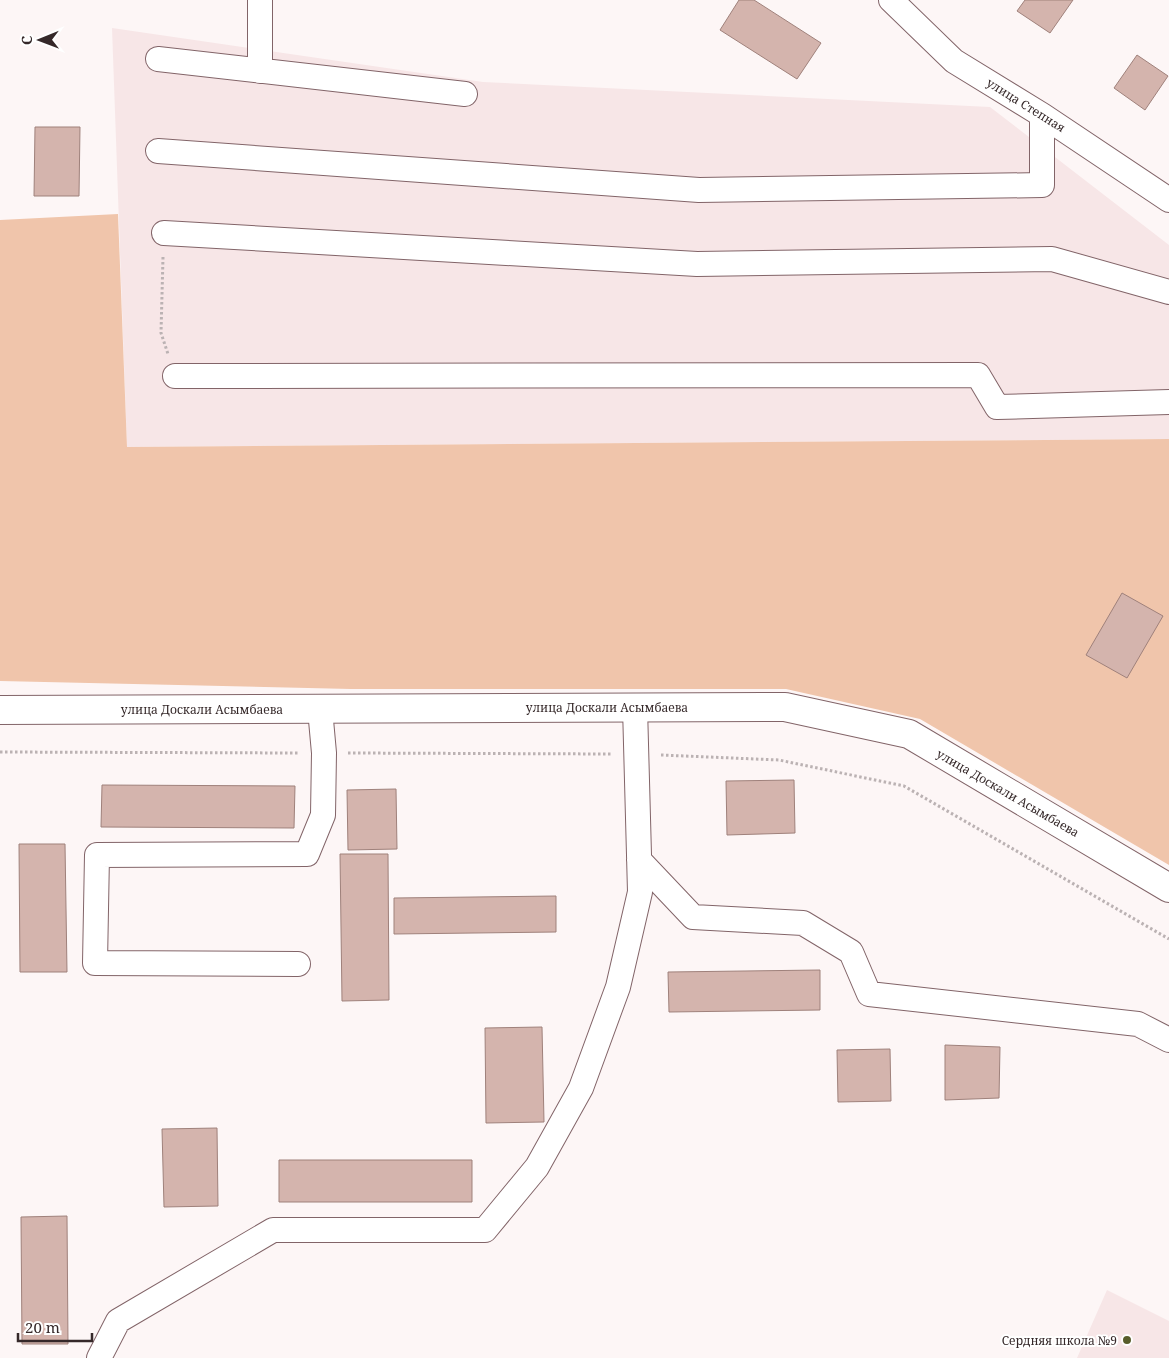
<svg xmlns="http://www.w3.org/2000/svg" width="1169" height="1358" viewBox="0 0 1169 1358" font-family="'Noto Serif',serif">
  <rect width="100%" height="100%" fill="#fdf6f6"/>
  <path fill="#f7e6e7" d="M 112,28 L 483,82 L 990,107 L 1169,245 L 1169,439 L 127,447 Z
    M 1107,1290 L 1169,1321 L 1169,1358 L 1077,1358 Z"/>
  <path fill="#f0c5ab" d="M 118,214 L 127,447 L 1169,439 L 1169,865 L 920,719 L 786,689 L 351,689 L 0,681 L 0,220 Z"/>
  <path fill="#d4b4ad" stroke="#9f817b" d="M 739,0 L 754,0 L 821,43 L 797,79 L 720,30 Z
    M 1025,0 L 1073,0 L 1050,33 L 1017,11 Z
    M 1137,55 L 1168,76 L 1145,110 L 1114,88 Z
    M 35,127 L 80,127 L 79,196 L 34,196 Z
    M 1122,593 L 1163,616 L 1127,678 L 1086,655 Z
    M 794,780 L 795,833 L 727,835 L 726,781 Z
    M 102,785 L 295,786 L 294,828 L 101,827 Z
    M 396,789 L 397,849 L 348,850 L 347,790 Z
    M 19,844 L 65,844 L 67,972 L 20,972 Z
    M 340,854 L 388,854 L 389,1000 L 342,1001 Z
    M 556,896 L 556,932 L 394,934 L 394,898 Z
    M 820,970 L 820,1010 L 669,1012 L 668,972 Z
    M 542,1027 L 544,1122 L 486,1123 L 485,1028 Z
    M 945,1045 L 1000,1047 L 999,1098 L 945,1100 Z
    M 890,1049 L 891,1101 L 838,1102 L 837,1050 Z
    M 217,1128 L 218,1206 L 164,1207 L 162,1129 Z
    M 279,1160 L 472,1160 L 472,1202 L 279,1202 Z
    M 67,1216 L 68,1344 L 22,1344 L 21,1217 Z"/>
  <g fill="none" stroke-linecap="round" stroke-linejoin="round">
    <defs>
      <path id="minor" d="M 260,0 L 260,71
        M 891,0 L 954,61 L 1042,115 L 1169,200
        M 158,59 L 465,94
        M 158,151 L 699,190 L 1042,185 L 1042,115
        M 164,233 L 697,264 L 1052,259 L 1169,292
        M 175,376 L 978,375 L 997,407 L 1169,402
        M 639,860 L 693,917 L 803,923 L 851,952 L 869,994 L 1138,1024 L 1169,1040
        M 298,964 L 95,963 L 97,855 L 307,854 L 323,815 L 324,753 L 320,709
        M 99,1358 L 118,1321 L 273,1230 L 485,1230 L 537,1167 L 581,1088 L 618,987 L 640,892 L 635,707"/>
      <path id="major" d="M 0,710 L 785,707 L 909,734 L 1169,888"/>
    </defs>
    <use href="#minor" stroke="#826468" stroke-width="26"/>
    <use href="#major" stroke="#826468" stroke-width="30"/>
    <path stroke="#bbb2b3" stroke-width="3" stroke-dasharray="2.5 2.5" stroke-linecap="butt" d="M 163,257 L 161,333 L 168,354
      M 0,752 L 299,753
      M 348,753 L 612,754
      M 661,755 L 779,760 L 904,786 L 1169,939"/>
    <use href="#minor" stroke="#fff" stroke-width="24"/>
    <use href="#major" stroke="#fff" stroke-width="28"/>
  </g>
  <circle fill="#585d2b" stroke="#fff" stroke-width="2" cx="1127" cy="1340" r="5"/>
  <g text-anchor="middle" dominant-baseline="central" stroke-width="4" stroke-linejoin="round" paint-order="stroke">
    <g font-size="12" fill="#352829" stroke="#fff">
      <text transform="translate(1026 105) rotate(32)">улица Степная</text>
      <text x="607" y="707">улица Доскали Асымбаева</text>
      <text x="202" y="709">улица Доскали Асымбаева</text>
      <text transform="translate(1008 793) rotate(30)">улица Доскали Асымбаева</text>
    </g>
    <g font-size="12" fill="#352829" stroke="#fff" text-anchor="end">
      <text x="1117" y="1340">Сердняя школа №9</text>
    </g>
  </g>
  <g transform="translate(40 40) rotate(269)" stroke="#ffffff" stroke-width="4" paint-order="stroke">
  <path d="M0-4L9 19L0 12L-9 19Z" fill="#352829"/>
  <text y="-8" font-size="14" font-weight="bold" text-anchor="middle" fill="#352829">С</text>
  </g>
  <path d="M18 1333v8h74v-8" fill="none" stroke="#352829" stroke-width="2.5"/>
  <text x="25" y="1333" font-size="15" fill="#352829" stroke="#ffffff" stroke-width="4" paint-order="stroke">20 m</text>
</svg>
